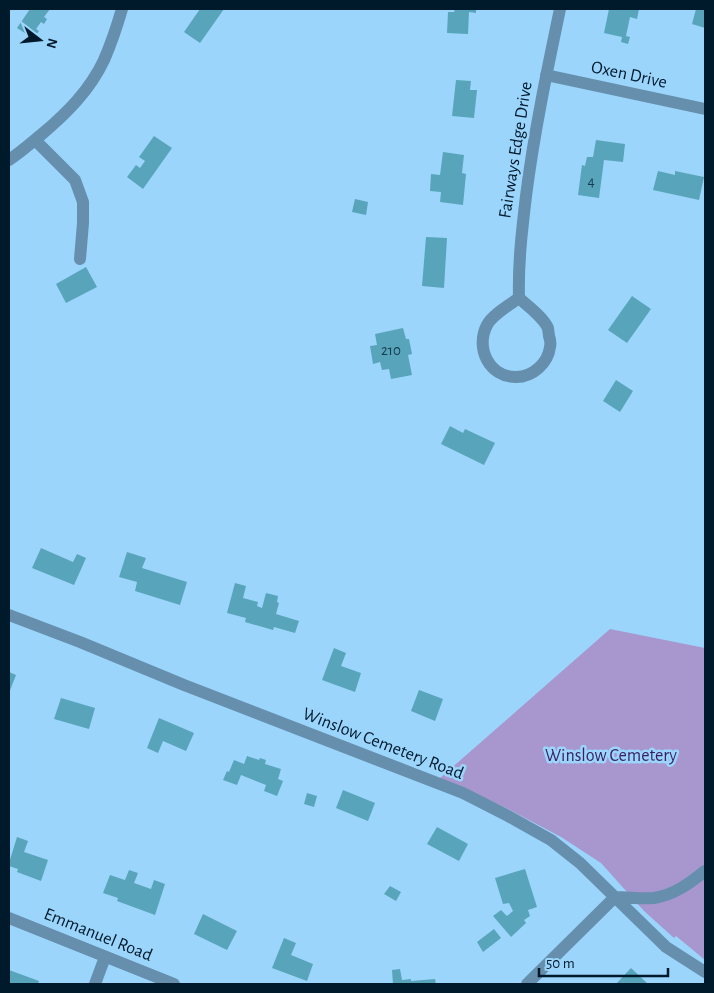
<svg xmlns="http://www.w3.org/2000/svg" width="714" height="993" viewBox="0 0 714 993" font-family="'Alegreya Sans',sans-serif">
  <rect width="100%" height="100%" fill="#9bd5fc"/>
  <path fill="#a897ce" d="M 610,629 L 705,648 L 705,960 L 676,936 L 674,938 L 644,911 L 601,863 L 561,837 L 506,808 L 440,778 Z"/>
  <path fill="#58a4ba" d="M 30,9 L 50,9 L 44,17 L 47,19 L 44,24 L 41,22 L 36,29 L 39,31 L 36,35 L 33,33 L 31,37 L 17,28 Z
    M 200,9 L 224,9 L 200,43 L 184,32 Z
    M 455,9 L 476,9 L 476,13 L 469,12 L 468,34 L 447,33 L 448,12 L 454,12 Z
    M 609,9 L 639,9 L 637,19 L 630,17 L 626,36 L 630,37 L 628,44 L 621,42 L 622,37 L 604,33 Z
    M 696,9 L 705,9 L 705,28 L 692,24 Z
    M 456,80 L 471,81 L 470,90 L 477,90 L 474,118 L 452,116 Z
    M 154,136 L 172,148 L 143,189 L 127,177 L 136,165 L 140,168 L 145,161 L 139,157 Z
    M 596,140 L 625,144 L 623,162 L 604,160 L 599,198 L 578,195 L 582,165 L 585,166 L 587,157 L 593,157 Z
    M 443,152 L 464,155 L 462,173 L 466,174 L 463,205 L 440,202 L 441,192 L 430,191 L 431,174 L 440,175 Z
    M 658,171 L 675,175 L 675,171 L 704,177 L 699,200 L 653,190 Z
    M 355,199 L 368,202 L 366,215 L 352,212 Z
    M 426,237 L 447,238 L 444,288 L 422,286 Z
    M 86,267 L 97,287 L 66,303 L 56,284 Z
    M 632,296 L 651,309 L 627,343 L 608,330 Z
    M 403,328 L 406,339 L 409,339 L 412,354 L 408,355 L 412,375 L 391,379 L 389,369 L 382,370 L 380,362 L 373,364 L 370,346 L 377,345 L 375,334 Z
    M 616,380 L 633,391 L 620,412 L 603,401 Z
    M 450,426 L 463,433 L 465,429 L 495,443 L 484,465 L 441,444 Z
    M 41,548 L 73,562 L 77,554 L 86,558 L 74,585 L 32,568 Z
    M 127,552 L 146,558 L 142,568 L 187,582 L 180,605 L 135,591 L 137,582 L 119,577 Z
    M 235,583 L 246,586 L 243,598 L 258,602 L 257,606 L 262,608 L 266,593 L 278,596 L 277,602 L 279,603 L 276,614 L 299,621 L 295,633 L 274,627 L 273,630 L 245,622 L 246,618 L 227,613 Z
    M 334,648 L 346,653 L 341,666 L 361,673 L 355,692 L 322,680 Z
    M 9,672 L 16,675 L 9,693 Z
    M 419,690 L 443,699 L 435,721 L 411,711 Z
    M 61,698 L 95,708 L 89,729 L 54,719 Z
    M 159,718 L 194,733 L 186,751 L 163,741 L 158,753 L 147,748 Z
    M 247,756 L 259,760 L 260,758 L 266,760 L 265,764 L 281,769 L 278,779 L 283,781 L 277,796 L 264,791 L 266,785 L 241,775 L 237,785 L 223,780 L 227,771 L 229,772 L 234,760 L 244,764 Z
    M 343,790 L 375,803 L 368,821 L 336,808 Z
    M 307,793 L 317,796 L 314,807 L 304,804 Z
    M 437,827 L 468,844 L 459,861 L 427,844 Z
    M 17,837 L 28,841 L 24,852 L 48,860 L 41,881 L 17,872 L 18,869 L 9,866 L 9,863 Z
    M 525,869 L 537,907 L 528,910 L 530,916 L 524,920 L 526,923 L 511,937 L 493,916 L 501,910 L 507,916 L 513,911 L 509,903 L 503,904 L 495,878 Z
    M 129,870 L 138,873 L 134,883 L 151,889 L 154,880 L 165,884 L 155,915 L 117,901 L 118,898 L 103,893 L 110,875 L 125,880 Z
    M 390,886 L 401,892 L 396,901 L 384,894 Z
    M 203,914 L 237,931 L 227,950 L 194,934 Z
    M 494,929 L 501,938 L 483,952 L 477,942 Z
    M 284,938 L 296,943 L 291,955 L 313,964 L 307,981 L 272,968 Z
    M 631,968 L 648,984 L 616,984 Z
    M 400,969 L 402,980 L 411,979 L 411,981 L 435,979 L 436,984 L 393,984 L 392,970 Z
    M 9,970 L 39,981 L 38,984 L 9,984 Z"/>
  <g fill="none" stroke-linecap="round" stroke-linejoin="round">
    <path stroke="#658fac" stroke-width="12" d="M 546,75 L 705,109
      M 35,140 L 75,180 L 83,202 L 83,223 L 80,259
      M 9,160 C 21,152 31,143 42,134 C 67,113 90,90 104,60 C 111,44 117,26 122,9
      M 519,298 C 509,305 492,315 487,325 C 475,348 489,377 516,377 C 533,377 548,363 550,347 C 551,343 550,339 549,336 C 549,335 548,329 548,328 C 543,317 528,306 519,298 C 518,263 522,230 526,196 C 534,133 547,71 560,9
      M 9,615 L 80,642 L 184,685 L 463,793 L 508,816 L 551,840 L 580,863 L 666,947 L 705,972
      M 9,918 L 174,984
      M 95,984 L 105,957
      M 527,984 L 615,897 C 628,897 641,899 654,898 C 674,895 690,883 705,871"/>
  </g>
  <g text-anchor="middle" dominant-baseline="central" stroke-width="5" stroke-linejoin="round" paint-order="stroke">
    <g font-size="15" fill="#163c4f">
      <text x="591" y="181">4</text>
      <text x="391" y="350">210</text>
    </g>
    <g font-size="18" fill="#00192b" stroke="#9bd5fc">
      <text transform="translate(629 75) rotate(12)">Oxen Drive</text>
      <text transform="translate(516 150) rotate(-81)">Fairways Edge Drive</text>
      <text transform="translate(383 744) rotate(21)">Winslow Cemetery Road</text>
      <text transform="translate(98 935) rotate(22)">Emmanuel Road</text>
    </g>
    <g font-size="18" fill="#3a1f61" stroke="#9bd5fc">
      <text x="611" y="756">Winslow Cemetery</text>
    </g>
  </g>
  <rect width="714" height="993" fill="none" stroke="#00192b" stroke-width="20"/>
  <g transform="translate(40 40) rotate(106)" stroke="#9bd5fc" stroke-width="4" paint-order="stroke">
  <path d="M0-4L9 19L0 12L-9 19Z" fill="#00192b"/>
  <text y="-8" font-size="14" font-weight="bold" text-anchor="middle" fill="#00192b">N</text>
  </g>
  <path d="M539 968v8h129v-8" fill="none" stroke="#00192b" stroke-width="2.5"/>
  <text x="546" y="968" font-size="15" fill="#00192b" stroke="#9bd5fc" stroke-width="4" paint-order="stroke">50 m</text>
</svg>
